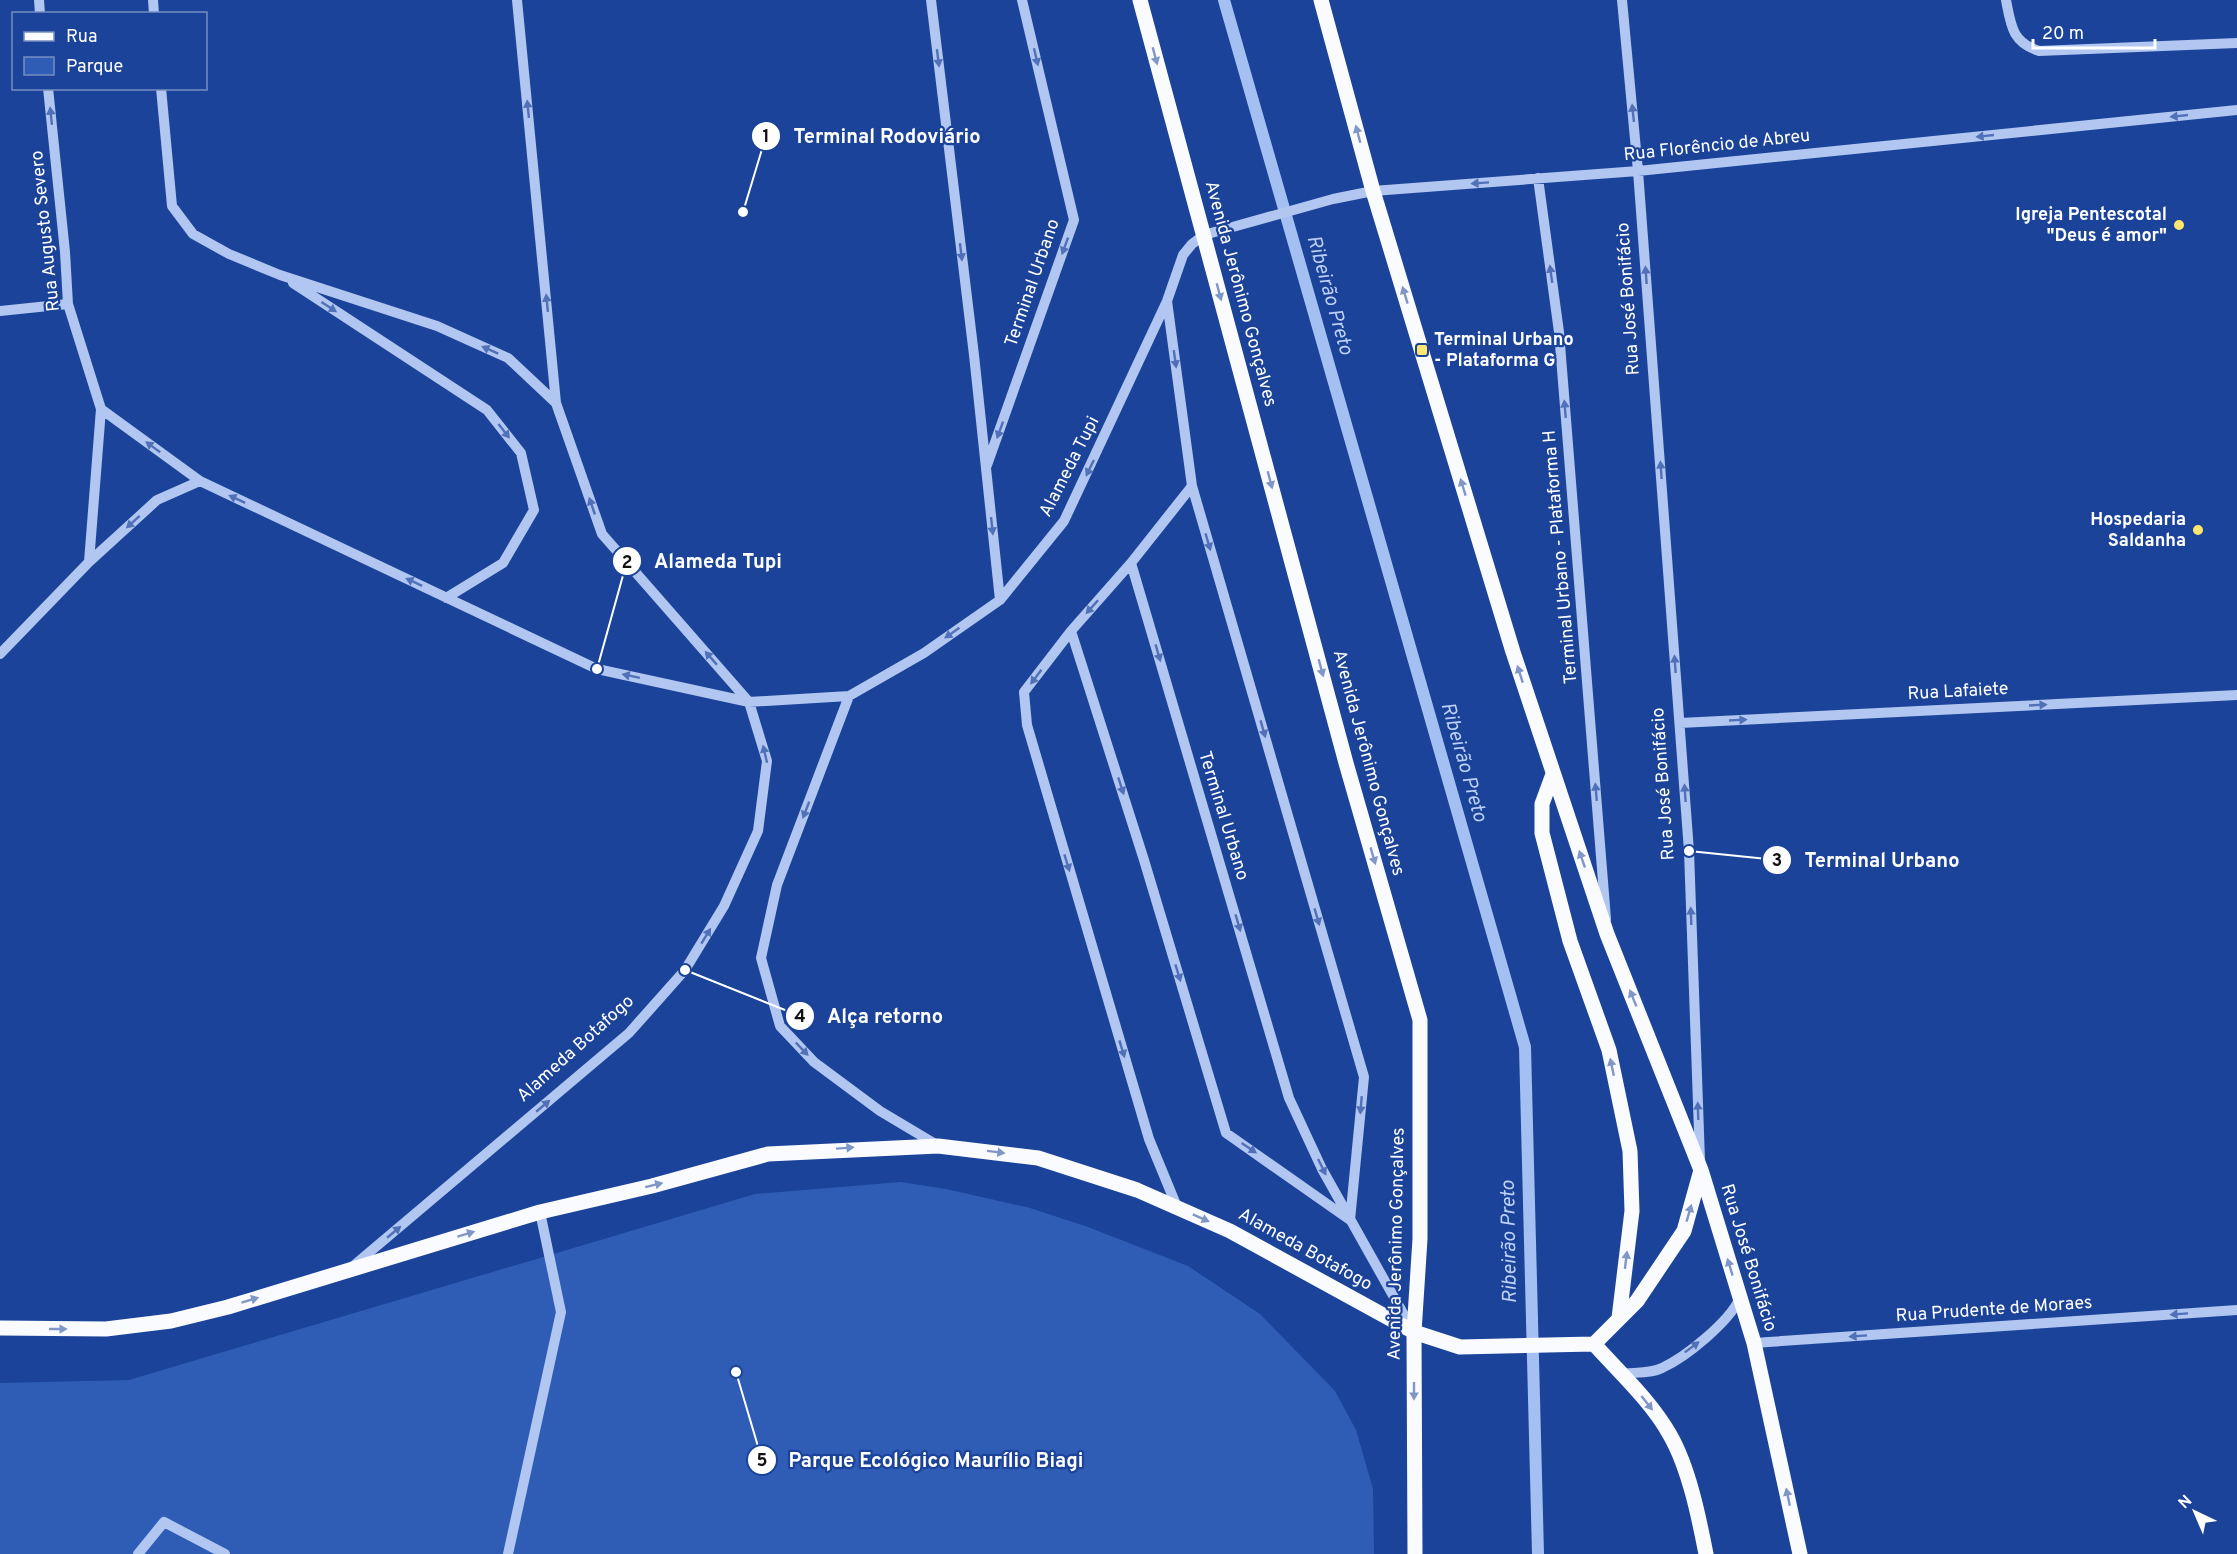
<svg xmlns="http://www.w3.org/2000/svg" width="2237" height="1554" viewBox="0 0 2237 1554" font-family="Overpass,sans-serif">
  <rect width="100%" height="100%" fill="#1b4399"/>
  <path fill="#2f5db6" d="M 901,1182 L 946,1189 L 1030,1208 L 1088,1227 L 1188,1266 L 1260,1314 L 1335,1391 L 1356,1430 L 1373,1489 L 1374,1554 L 0,1554 L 0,1383 L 129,1380 L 755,1194 Z"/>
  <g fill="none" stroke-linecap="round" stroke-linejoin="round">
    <path stroke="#a4bff2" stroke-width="12" d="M 1224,0 L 1525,1047 L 1538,1554"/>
    <path stroke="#b1c6f0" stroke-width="10" d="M 39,0 L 40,14
      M 153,0 L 154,14
      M 517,0 L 556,403
      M 931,0 L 974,355 L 1000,600
      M 1622,0 L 1638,171 L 1689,851 L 1700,1160
      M 2006,0 C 2011,26 2012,42 2039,51 L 2237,43
      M 48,88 L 65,252 L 68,304 L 101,409 L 200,481 L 597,669 L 749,702 L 849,696 L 924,653 L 1000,600 L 1064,521 L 1167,301 L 1183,255 L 1192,244 L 1204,235 L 1333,199 L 1373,191 L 1638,171 L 2237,110
      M 161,88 L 172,206 L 193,234 L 229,254 L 280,275 L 437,326 L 508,358 L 556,403 L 602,534 L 749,702 L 767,761 L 758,831 L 724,906 L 685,970 L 629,1033 L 352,1267
      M 1538,178 L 1559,332 L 1606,919
      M 293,283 L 487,410 L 521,453 L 534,510 L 503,563 L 446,598
      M 1167,301 L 1192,486 L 1131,563 L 1289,1098 L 1322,1169 L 1413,1331
      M 0,311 L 68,304
      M 987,465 L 1074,220 L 1022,0
      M 89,562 L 101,409
      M 1131,563 L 1071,631 L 1144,860 L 1226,1133 L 1350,1220 L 1364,1077 L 1192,486
      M 1071,631 L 1024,692 L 1027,725 L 1149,1139 L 1177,1207
      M 0,654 L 89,562 L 157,500 L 200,481
      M 849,696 L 777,885 L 761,958 L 780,1026 L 814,1062 L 880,1111 L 937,1145
      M 1680,723 L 2237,695
      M 1754,1343 L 2237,1310
      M 1620,1374 C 1632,1372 1651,1374 1662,1368 C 1686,1357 1729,1322 1740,1298
      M 138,1554 L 164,1522 L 225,1554
      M 508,1554 L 561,1312 L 540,1212"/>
    <path stroke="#fafbff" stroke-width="15" d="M 1140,0 L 1346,763 L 1420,1020 L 1420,1239 L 1414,1332 L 1415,1554
      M 1321,0 L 1373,191 L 1513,652 L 1607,934 L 1701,1170 L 1754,1343 L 1800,1554
      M 1553,774 L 1542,804 L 1542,833 L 1570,941 L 1609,1050 L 1630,1151 L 1632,1211 L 1619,1318
      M 0,1328 L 106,1329 L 171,1321 L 228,1307 L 540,1212 L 652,1186 L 768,1154 L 938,1146 L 1038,1158 L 1137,1190 L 1230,1231 L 1414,1332 L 1460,1347 L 1594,1344 L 1637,1301 L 1684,1231 L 1701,1170
      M 1594,1344 C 1620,1373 1651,1401 1670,1435 C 1689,1468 1699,1518 1706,1554"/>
  </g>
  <defs><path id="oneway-solid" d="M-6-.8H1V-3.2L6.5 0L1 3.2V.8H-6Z" transform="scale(1.5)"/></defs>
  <g fill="#7f96c7">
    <use href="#oneway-solid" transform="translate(1155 56) rotate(75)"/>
    <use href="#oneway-solid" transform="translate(1358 134) rotate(-105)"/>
    <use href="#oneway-solid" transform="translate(1219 292) rotate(75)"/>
    <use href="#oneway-solid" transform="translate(1405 295) rotate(-107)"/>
    <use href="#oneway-solid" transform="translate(1270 480) rotate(75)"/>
    <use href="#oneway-solid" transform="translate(1463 487) rotate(-107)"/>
    <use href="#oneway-solid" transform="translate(1321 668) rotate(75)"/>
    <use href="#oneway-solid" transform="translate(1520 674) rotate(-108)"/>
    <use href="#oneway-solid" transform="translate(1373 856) rotate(74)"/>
    <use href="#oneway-solid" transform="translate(1582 859) rotate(-109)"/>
    <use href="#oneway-solid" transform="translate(1633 998) rotate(-112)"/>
    <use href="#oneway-solid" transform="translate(1612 1067) rotate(-102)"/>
    <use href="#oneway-solid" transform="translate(845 1148) rotate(-4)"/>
    <use href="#oneway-solid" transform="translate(996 1152) rotate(7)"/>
    <use href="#oneway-solid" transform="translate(654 1185) rotate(-14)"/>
    <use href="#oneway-solid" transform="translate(1689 1213) rotate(-74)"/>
    <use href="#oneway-solid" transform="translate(1201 1218) rotate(24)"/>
    <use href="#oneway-solid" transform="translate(466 1234) rotate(-17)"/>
    <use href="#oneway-solid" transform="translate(1626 1260) rotate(-83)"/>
    <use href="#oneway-solid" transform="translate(1730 1267) rotate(-107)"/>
    <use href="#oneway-solid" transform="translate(250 1300) rotate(-17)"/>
    <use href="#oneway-solid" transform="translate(58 1329)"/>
    <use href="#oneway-solid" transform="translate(1414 1391) rotate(90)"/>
    <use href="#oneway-solid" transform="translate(1647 1403) rotate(52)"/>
    <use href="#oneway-solid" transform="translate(1788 1497) rotate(-102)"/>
  </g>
  <g fill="#5071b7">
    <use href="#oneway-solid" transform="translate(1036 57) rotate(77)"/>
    <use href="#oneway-solid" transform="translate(938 58) rotate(83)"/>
    <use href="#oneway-solid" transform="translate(528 109) rotate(-96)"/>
    <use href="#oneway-solid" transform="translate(1633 113) rotate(-96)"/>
    <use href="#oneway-solid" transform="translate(51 116) rotate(-96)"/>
    <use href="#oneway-solid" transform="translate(2179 116) rotate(174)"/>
    <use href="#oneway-solid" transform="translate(1985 136) rotate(174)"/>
    <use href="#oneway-solid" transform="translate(1480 183) rotate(176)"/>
    <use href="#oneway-solid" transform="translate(1065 246) rotate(110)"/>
    <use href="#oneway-solid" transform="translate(961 252) rotate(83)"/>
    <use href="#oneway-solid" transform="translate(1551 274) rotate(-98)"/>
    <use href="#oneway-solid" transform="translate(1646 275) rotate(-94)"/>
    <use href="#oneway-solid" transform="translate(547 303) rotate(-96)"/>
    <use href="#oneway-solid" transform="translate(329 307) rotate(33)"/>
    <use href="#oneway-solid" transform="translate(490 350) rotate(-156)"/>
    <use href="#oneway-solid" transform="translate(1175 359) rotate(82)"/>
    <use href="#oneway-solid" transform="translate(1565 409) rotate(-95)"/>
    <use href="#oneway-solid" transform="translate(1000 430) rotate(110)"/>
    <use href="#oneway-solid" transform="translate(504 431) rotate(52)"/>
    <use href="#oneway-solid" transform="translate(153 447) rotate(-144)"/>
    <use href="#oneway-solid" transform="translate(1090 468) rotate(116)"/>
    <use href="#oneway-solid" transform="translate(1661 470) rotate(-94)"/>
    <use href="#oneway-solid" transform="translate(237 499) rotate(-155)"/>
    <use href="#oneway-solid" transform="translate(592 506) rotate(-109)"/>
    <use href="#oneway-solid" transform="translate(133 522) rotate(138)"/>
    <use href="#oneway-solid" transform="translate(992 526) rotate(84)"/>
    <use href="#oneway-solid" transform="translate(1208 542) rotate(74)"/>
    <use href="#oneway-solid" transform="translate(414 582) rotate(-155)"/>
    <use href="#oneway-solid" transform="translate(1092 607) rotate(132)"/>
    <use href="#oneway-solid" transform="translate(952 633) rotate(145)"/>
    <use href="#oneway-solid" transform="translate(1158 653) rotate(74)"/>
    <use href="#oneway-solid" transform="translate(711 658) rotate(-131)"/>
    <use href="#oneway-solid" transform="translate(1675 664) rotate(-94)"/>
    <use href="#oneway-solid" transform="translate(631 676) rotate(-168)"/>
    <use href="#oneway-solid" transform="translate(1036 677) rotate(127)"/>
    <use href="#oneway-solid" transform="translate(2038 705) rotate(-3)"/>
    <use href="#oneway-solid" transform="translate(1738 720) rotate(-3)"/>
    <use href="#oneway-solid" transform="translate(1263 729) rotate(74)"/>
    <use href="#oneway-solid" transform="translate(765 754) rotate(-103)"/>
    <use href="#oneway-solid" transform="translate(1121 786) rotate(72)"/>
    <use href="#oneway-solid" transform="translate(1596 792) rotate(-95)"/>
    <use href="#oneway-solid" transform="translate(1685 793) rotate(-94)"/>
    <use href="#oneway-solid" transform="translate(806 810) rotate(111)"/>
    <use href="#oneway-solid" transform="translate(1067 863) rotate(73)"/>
    <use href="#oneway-solid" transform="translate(1691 916) rotate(-92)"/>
    <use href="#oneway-solid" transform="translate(1317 917) rotate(74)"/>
    <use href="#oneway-solid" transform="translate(1238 923) rotate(74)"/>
    <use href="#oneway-solid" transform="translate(706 936) rotate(-59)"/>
    <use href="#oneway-solid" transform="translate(1178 973) rotate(73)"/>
    <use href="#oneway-solid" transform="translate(802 1049) rotate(46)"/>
    <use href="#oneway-solid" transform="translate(1122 1049) rotate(73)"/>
    <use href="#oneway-solid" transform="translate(1361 1105) rotate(95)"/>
    <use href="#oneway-solid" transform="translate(543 1106) rotate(-40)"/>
    <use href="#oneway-solid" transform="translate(1698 1111) rotate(-92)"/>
    <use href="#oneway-solid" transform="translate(1249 1148) rotate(34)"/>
    <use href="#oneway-solid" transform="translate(1322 1167) rotate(64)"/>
    <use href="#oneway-solid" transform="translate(394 1232) rotate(-40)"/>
    <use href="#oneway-solid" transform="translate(2179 1314) rotate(176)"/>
    <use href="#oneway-solid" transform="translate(1858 1336) rotate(176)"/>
    <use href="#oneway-solid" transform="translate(1692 1347) rotate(-37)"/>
  </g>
  <g fill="#ffe670" stroke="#1b4399" stroke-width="2">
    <circle cx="2179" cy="225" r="6"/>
    <rect x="1416" y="344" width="12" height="12" rx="3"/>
    <circle cx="2198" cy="530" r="6"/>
  </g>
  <g text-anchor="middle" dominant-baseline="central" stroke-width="4.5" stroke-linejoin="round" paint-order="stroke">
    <g font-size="18" fill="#fff" stroke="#1b4399">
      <text transform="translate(1717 146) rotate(-6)">Rua Florêncio de Abreu</text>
      <text transform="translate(46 231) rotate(-96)">Rua Augusto Severo</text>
      <text transform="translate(1033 283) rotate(-71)">Terminal Urbano</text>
      <text transform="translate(1240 294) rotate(75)">Avenida Jerônimo Gonçalves</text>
      <text transform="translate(1629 299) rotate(-94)">Rua José Bonifácio</text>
      <text transform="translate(1070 467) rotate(-63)">Alameda Tupi</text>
      <text transform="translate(1561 557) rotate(-95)">Terminal Urbano - Plataforma H</text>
      <text transform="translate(1958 692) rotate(-3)">Rua Lafaiete</text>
      <text transform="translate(1368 763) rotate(75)">Avenida Jerônimo Gonçalves</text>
      <text transform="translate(1664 784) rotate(-94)">Rua José Bonifácio</text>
      <text transform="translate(1223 816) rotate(73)">Terminal Urbano</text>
      <text transform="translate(576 1049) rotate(-42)">Alameda Botafogo</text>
      <text transform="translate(1397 1244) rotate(-89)">Avenida Jerônimo Gonçalves</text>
      <text transform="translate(1305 1250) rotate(29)">Alameda Botafogo</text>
      <text transform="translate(1748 1258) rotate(73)">Rua José Bonifácio</text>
      <text transform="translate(1994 1310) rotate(-4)">Rua Prudente de Moraes</text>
    </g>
    <g font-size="18" font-weight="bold" fill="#fff" stroke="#1b4399" text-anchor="end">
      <text x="2167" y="215">Igreja Pentescotal<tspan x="2167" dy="21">"Deus é amor"</tspan></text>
      <text x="1434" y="340" text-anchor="start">Terminal Urbano<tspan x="1434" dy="21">- Plataforma G</tspan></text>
      <text x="2186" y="520">Hospedaria<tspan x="2186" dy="21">Saldanha</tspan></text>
    </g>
    <g font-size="20" font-style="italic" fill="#bdd1f7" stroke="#1b4399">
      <text transform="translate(1329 295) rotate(74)">Ribeirão Preto</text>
      <text transform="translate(1463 762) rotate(74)">Ribeirão Preto</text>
      <text transform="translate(1510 1242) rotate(-91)">Ribeirão Preto</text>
    </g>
  </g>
  <path fill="none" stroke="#fff" stroke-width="2" d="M743 212L766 136M597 669L627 561M1689 851L1777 860M685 970L800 1016M736 1372L762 1460"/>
  <g fill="#fff" stroke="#1b4399" stroke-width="2">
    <circle cx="743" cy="212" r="6"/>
    <circle cx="597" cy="669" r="6"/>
    <circle cx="1689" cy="851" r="6"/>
    <circle cx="685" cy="970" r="6"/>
    <circle cx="736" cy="1372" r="6"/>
    <circle cx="766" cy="136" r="15"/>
    <circle cx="627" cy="561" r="15"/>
    <circle cx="1777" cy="860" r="15"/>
    <circle cx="800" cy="1016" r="15"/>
    <circle cx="762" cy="1460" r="15"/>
  </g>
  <g font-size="18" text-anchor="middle" font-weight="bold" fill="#111">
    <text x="766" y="142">1</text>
    <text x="627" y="568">2</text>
    <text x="1777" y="866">3</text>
    <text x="800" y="1022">4</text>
    <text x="762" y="1466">5</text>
  </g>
  <g font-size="20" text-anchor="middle" font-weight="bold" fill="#fff" stroke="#1b4399" stroke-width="4.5" stroke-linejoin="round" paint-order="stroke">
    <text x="887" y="143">Terminal Rodoviário</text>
    <text x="718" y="568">Alameda Tupi</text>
    <text x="1882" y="867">Terminal Urbano</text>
    <text x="885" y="1023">Alça retorno</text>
    <text x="936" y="1467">Parque Ecológico Maurílio Biagi</text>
  </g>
  <rect x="12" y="12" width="195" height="78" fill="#1b4399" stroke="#768ec2" stroke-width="1.5"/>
  <rect x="24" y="32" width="30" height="9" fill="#fafbff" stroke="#768ec2" stroke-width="1.5"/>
  <text x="66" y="42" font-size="18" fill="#ffffff">Rua</text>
  <rect x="24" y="57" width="30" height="18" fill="#2f5db6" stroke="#768ec2" stroke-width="1.5"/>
  <text x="66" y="72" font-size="18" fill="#ffffff">Parque</text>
  <g transform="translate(2195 1512) rotate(316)" stroke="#1b4399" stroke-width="4.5" paint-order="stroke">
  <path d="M0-4.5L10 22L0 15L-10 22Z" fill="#ffffff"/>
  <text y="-9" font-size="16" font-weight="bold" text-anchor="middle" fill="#ffffff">N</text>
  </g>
  <path d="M2033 39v9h122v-9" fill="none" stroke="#ffffff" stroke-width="3"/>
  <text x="2042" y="39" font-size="18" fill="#ffffff" stroke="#1b4399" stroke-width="4.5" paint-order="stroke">20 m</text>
</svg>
